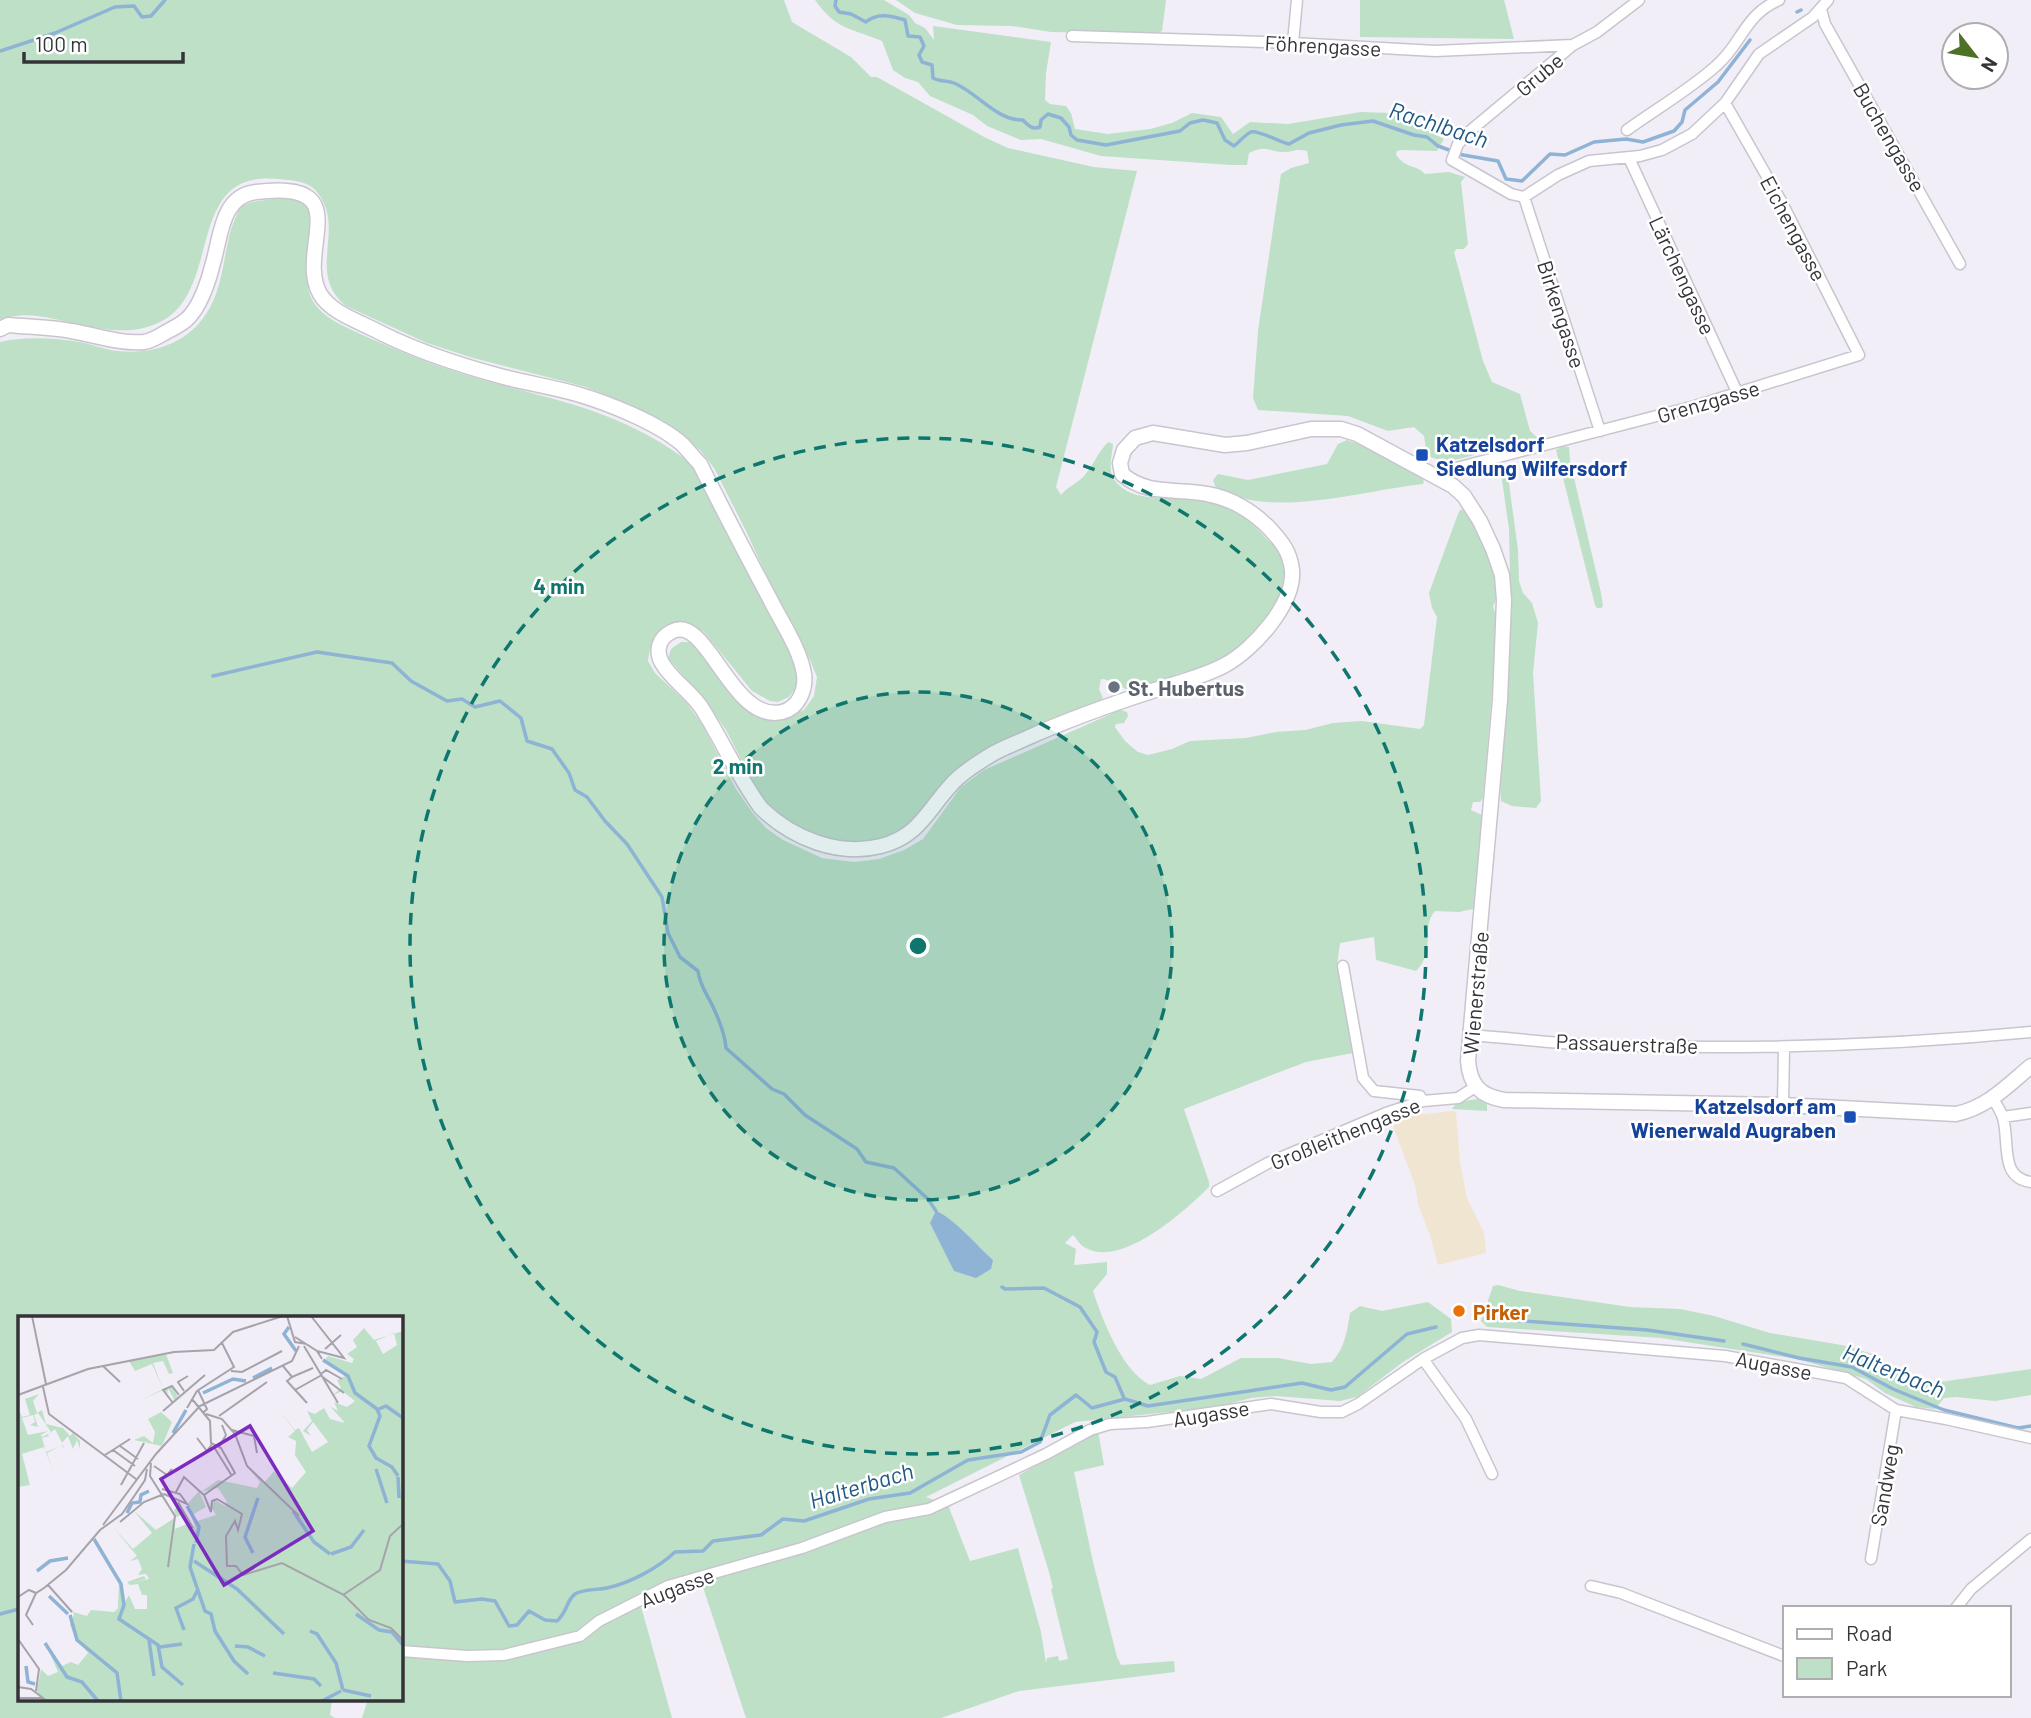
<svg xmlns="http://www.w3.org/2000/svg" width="2031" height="1718" viewBox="0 0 2031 1718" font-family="Barlow,sans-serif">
  <rect width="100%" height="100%" fill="#f2eef8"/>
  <path fill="#efe5d0" d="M 1452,1111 L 1456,1112 L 1460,1162 L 1467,1198 L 1484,1233 L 1486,1253 L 1438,1265 L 1430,1235 L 1418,1204 L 1415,1185 L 1390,1118 Z"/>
  <path fill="#bde0c7" d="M 0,0 L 784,0 L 792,22 L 851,57 L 871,77 L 877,77 L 986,138 L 1008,148 L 1094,167 L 1137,171 L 1056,487 L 1061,495 C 1068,486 1077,484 1084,476 C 1093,466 1098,452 1108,442 L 1113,444 C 1112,458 1106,473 1118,484 C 1134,501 1158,496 1179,498 C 1197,499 1215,502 1231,509 C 1244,515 1254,525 1264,536 C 1268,541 1275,545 1279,551 C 1297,584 1264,628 1239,648 C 1226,657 1210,664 1196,669 C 1189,672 1181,672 1175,675 C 1161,680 1147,694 1130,690 C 1119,688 1116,680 1101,679 L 1099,689 L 1103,698 L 1093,705 L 988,753 L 918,820 L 882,841 L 841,844 L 803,831 L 772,812 L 759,795 L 726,730 L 704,699 L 668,658 L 671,649 L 681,642 L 690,642 L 739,697 L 787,716 L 804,710 L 814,696 L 817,677 L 810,660 L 792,631 L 746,531 L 714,468 L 700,450 L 675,430 L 626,403 L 586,387 L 473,358 L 427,343 L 346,306 C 305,272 347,230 317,192 C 309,181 291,180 278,179 C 182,169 225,293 158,323 C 119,341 76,321 37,316 C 24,314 12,316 0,319 Z
    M 815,0 L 884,0 L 909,15 L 915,23 L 925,28 L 934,40 L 933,26 L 1051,42 L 1046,73 L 1045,100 L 1050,104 L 1066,106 L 1071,113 L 1075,129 L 1108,134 L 1150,129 L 1172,123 L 1192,113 L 1221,117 L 1233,134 L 1250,122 L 1288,124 L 1361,112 L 1390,113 L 1407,121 L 1427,123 L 1436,135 L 1444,139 L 1437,151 L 1402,150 L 1397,151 L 1396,155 C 1408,170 1416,164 1425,174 L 1449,172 L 1465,177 L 1461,182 L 1468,244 L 1464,249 L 1457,249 L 1454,252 L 1483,361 L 1492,382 L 1520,394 L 1530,431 L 1540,440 C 1528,446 1515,449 1502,450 C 1497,450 1490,450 1486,451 C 1467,457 1446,466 1427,455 L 1424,436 L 1414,427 L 1388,431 L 1348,416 L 1258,410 L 1253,398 L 1258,331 L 1281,174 L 1291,168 L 1309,163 L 1307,151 C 1294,148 1294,152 1284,152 C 1267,152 1268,144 1249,153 L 1247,165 L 1231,165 L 1101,156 L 1041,139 L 1021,140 L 987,126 L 973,115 L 930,96 L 918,82 L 905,78 L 893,70 L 882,41 C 851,28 836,30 815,0 Z
    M 896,0 L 1166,0 L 1162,31 L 1156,34 L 1051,32 L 1012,26 L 957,25 L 915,13 Z
    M 1360,0 L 1504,0 L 1514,39 L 1360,37 Z
    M 278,198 C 282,198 289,197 294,198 C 328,208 302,267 309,292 C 315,313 337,323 356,332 C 394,349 435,367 476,378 C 561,402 623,410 696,467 L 793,654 L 799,683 L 789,697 L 778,702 L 770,701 L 752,691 L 704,632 L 692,625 L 680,624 L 661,633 L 650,648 L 648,661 L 655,673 L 687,703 L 703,726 L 736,789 L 752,812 L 766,828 L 783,840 L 822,858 L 854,862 L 879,859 L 904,850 L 923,839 L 961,787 L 984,770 L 1120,710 L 1127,712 L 1128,716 L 1124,723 L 1116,724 L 1115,727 L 1125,741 L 1138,752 L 1148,755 L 1172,749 L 1190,741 L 1246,738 L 1276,732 L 1305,730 L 1333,723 L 1362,721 L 1420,729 L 1424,725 L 1437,617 L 1432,608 L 1429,593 L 1458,514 L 1460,510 L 1466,509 C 1478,531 1509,581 1493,606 L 1496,617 L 1496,647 L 1483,798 L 1480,802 L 1473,802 L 1471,810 L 1482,815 L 1478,908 L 1459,912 L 1435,911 C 1420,928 1437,950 1416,971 L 1376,960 L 1374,937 L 1340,943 L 1337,965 L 1353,1053 L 1306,1062 L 1184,1109 L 1209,1182 L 1209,1187 C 1185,1211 1120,1270 1084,1247 C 1080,1245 1077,1239 1073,1235 L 1065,1243 L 1076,1249 L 1074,1265 L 1107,1262 L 1107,1274 L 1093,1291 C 1102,1319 1122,1371 1150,1385 L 1180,1376 L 1201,1379 L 1241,1358 L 1278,1358 L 1311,1364 L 1332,1362 C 1345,1347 1347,1332 1350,1313 L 1360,1306 L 1382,1311 L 1428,1302 L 1451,1319 L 1452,1332 L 1403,1362 L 1357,1397 L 1340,1401 L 1276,1396 L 1251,1398 L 1216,1407 L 1075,1422 L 926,1497 L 948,1505 L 970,1561 L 1018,1548 L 1041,1632 L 1046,1663 L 1047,1658 L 1058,1656 L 1059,1661 L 1068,1659 L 1051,1589 L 1053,1588 L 1049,1572 L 1019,1475 L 1098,1431 L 1104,1465 L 1074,1472 L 1093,1562 L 1117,1657 L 1121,1665 L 1174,1661 L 1175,1672 L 1019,1691 L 941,1718 L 746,1718 L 700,1578 L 639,1599 L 672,1718 L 362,1718 L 368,1699 L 401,1699 L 401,1317 L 19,1317 L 19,1699 L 332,1699 L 330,1715 L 335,1718 L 0,1718 L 0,342 C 24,336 55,338 80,342 C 90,344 101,348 111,350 C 147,356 185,346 206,314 C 221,292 223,263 229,237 C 231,227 236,217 240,207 L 252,202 Z
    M 1347,440 C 1366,447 1415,465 1424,481 L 1423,484 C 1369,490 1294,512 1242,498 C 1233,495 1224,491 1216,488 L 1213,480 L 1218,474 L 1248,480 L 1327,464 L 1338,444 Z
    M 1563,446 L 1569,447 L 1570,461 L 1601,593 L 1603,606 L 1601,608 L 1597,608 L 1595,605 L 1556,450 Z
    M 1504,468 L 1507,469 L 1518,550 L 1519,581 L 1523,593 L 1532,603 L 1538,623 L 1533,673 L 1541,801 L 1536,808 L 1512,806 L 1501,801 L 1500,781 L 1511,623 L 1509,529 L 1502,480 Z
    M 1478,1099 L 1487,1102 L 1487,1111 L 1452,1109 L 1457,1102 Z
    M 1498,1285 L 1520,1291 L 1630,1307 L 1680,1309 L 1714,1316 L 1770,1333 L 1847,1346 L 1872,1354 L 1889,1365 L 1902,1378 L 1919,1385 L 2031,1369 L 2031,1395 L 1995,1401 L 1956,1397 L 1944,1398 L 1935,1409 L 1916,1407 L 1885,1393 L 1866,1379 L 1797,1359 L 1661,1338 L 1487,1327 L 1481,1321 L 1493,1286 Z"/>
  <path fill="#8eb3d5" d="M 936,1211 C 954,1218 977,1246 993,1260 L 991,1269 L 976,1278 L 954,1271 L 930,1223 Z"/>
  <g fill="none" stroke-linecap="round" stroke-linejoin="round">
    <path stroke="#8eb3d5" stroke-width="3.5" d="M 836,0 L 835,6 L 839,12 L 851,14 L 866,22 C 878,12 891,16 905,20 L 908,36 L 920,37 L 924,46 L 919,55 L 922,62 L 932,65 L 933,78 C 940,82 947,80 954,83 C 978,93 997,121 1023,120 C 1028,125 1032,130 1040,127 L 1041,120 L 1048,114 L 1061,118 L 1069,127 L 1071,135 L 1077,140 L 1106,145 L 1180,131 L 1190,123 L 1203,120 L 1217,123 L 1225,140 L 1234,146 C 1239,142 1246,134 1251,132 C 1258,130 1280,142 1289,144 L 1309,133 L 1341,125 L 1373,121 L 1414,135 L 1427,137 L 1438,146 L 1463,155 L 1498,161 L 1506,179 L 1522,181 L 1550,154 L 1565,155 L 1594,142 L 1626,139 L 1643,142 L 1674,131 L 1682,122 L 1685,110 L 1718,82 L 1750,40
      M 1797,12 L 1801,10
      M 0,51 L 55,33 L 115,7 L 134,6 L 142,17 L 151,16 L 165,0
      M 213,676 L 317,652 L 392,663 L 411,681 L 447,701 L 462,699 L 475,707 L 500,701 L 521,718 L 527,741 L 552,749 L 569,773 L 575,790 L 587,797 L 605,821 L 627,844 L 662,897 L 668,933 L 680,957 L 698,971 C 700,987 708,995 714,1009 C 720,1022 725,1035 726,1048 L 772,1089 L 784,1094 L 805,1115 L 857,1149 L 866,1162 L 894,1168 L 928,1199 L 936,1211
      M 1002,1287 L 1005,1289 L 1044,1288 L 1080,1307 L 1097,1332 L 1094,1342 L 1106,1372 L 1115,1377 L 1124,1398
      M 1497,1319 L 1647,1330 L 1724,1341
      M 1743,1344 L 1799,1358 L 1852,1367 L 1893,1389 L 1944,1410 L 2018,1428 L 2031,1426
      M 401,1561 L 438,1564 L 450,1581 L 455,1602 L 482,1599 L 495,1601 L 509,1626 L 517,1625 L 529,1611 L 545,1620 L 557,1621 C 568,1611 566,1601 575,1594 C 582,1589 598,1590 607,1588 C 630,1583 658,1568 675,1552 L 703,1551 L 713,1541 L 761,1535 L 783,1519 L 804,1521 L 869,1499 L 910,1493 L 968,1460 L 1021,1452 L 1040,1442 L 1050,1415 L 1076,1395 L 1092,1408 L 1125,1399 L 1148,1406 L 1302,1383 L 1331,1390 L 1345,1387 L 1407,1334 L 1436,1327
      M 0,1614 L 19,1609"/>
    <defs>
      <path id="minor" d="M 1639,0 L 1597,32 L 1573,45 L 1470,131 L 1458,144 L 1452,160 L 1511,194 L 1524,197 L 1558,175 L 1589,161 L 1640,156 L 1662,150 L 1692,134 L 1725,103 L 1759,54 L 1813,17 L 1828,0
        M 1821,9 L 1825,24 L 1960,264
        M 1072,36 L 1293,43 L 1435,51 L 1573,45
        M 1293,43 L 1297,0
        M 1627,130 C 1656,109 1689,90 1716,66 C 1742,44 1744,15 1779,0
        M 1629,158 L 1737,392
        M 1524,197 L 1600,431
        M 1433,474 L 1695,406 L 1859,355 L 1781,201 L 1725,103
        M 1343,966 L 1363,1078 L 1374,1091 L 1420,1096 L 1423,1101
        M 1470,1035 C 1511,1038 1552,1043 1593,1045 C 1739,1050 1886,1046 2031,1032
        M 1993,1099 C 1997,1105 2001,1112 2003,1118 C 2010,1143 1999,1178 2031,1182
        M 1783,1105 L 1784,1047
        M 2003,1117 L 2031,1113
        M 1217,1191 L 1268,1163 L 1386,1113 L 1423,1101 L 1458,1098 L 1475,1087
        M 1423,1359 L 1466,1419 L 1492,1474
        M 1871,1559 L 1896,1410
        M 1591,1586 L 1621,1593 L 1784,1656
        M 1956,1608 L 1971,1589 L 2031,1539
        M 401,1651 L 467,1656 L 504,1655 L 580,1636 L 599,1621 L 668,1586 L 802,1548 L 885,1517 L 929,1509 L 1046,1454 L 1090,1430 L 1110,1424 L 1147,1422 L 1271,1404 L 1321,1412 L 1342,1412 L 1358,1404 L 1423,1359 L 1462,1338 L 1479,1335 L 1725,1356 L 1846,1378 L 1896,1410 L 1946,1419 L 2031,1438"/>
      <path id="tertiary" d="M 0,329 L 8,325 C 29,327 51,327 71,331 C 96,335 119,344 144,342 C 152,341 161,335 168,331 C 174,328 181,324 186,320 C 200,308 209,280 213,263 C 221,237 221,196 256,192 C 360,179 295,250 320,294 C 331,313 361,322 381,333 C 415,350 463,366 500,376 C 526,383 552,387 577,394 C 608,403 658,423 682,444 C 688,450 694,458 700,464 C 723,510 747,556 771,601 C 782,623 800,649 804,674 C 806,689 799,708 782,712 C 731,724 707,611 671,632 C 659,638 655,651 662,663 C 671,679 690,691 701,707 C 722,740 738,777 761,808 C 792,838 838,857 881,846 C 919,836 927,811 951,785 C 960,774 976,764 989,756 C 1000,749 1014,744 1027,738 C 1069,719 1112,704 1155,690 C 1179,682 1203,677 1225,665 C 1253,650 1295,604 1292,570 C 1290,552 1282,542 1270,529 C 1254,512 1231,498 1207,494 C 1176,488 1147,496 1122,474 L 1120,463 L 1124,450 L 1135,438 L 1153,433 L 1225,445 L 1247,443 L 1311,429 L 1341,429 L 1357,434 L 1453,486 L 1464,496 L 1480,521 L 1493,549 L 1502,575 L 1504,600 L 1500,700 L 1468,1061 C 1470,1085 1480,1096 1504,1100 L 1783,1105 L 1956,1114 C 1988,1107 2007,1086 2031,1066"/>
    </defs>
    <use href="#minor" stroke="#c9c5ce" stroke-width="13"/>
    <use href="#tertiary" stroke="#c9c5ce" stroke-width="17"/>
    <use href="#minor" stroke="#fff" stroke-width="10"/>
    <use href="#tertiary" stroke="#fff" stroke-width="14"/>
  </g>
  <circle cx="918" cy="946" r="254" fill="#0f766e" fill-opacity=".12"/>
  <g fill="none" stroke="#0f766e" stroke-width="3.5" stroke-dasharray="12 9">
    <circle cx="918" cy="946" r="254"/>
    <circle cx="918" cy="946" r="508"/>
  </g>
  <g fill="#1a4fb4" stroke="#fff" stroke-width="2.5">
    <rect x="1415" y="448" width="14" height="14" rx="3.5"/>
    <rect x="1843" y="1110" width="14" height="14" rx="3.5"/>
  </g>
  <circle fill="#6b7280" stroke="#fff" stroke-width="2.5" cx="1114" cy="687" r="7"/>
  <circle fill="#e8710a" stroke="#fff" stroke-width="2.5" cx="1459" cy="1311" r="7"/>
  <g text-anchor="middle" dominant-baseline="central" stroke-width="5" stroke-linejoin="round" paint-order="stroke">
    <g font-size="21" fill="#353337" stroke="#fff">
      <text transform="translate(1323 45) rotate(3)">Föhrengasse</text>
      <text transform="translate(1539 74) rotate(-40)">Grube</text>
      <text transform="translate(1890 137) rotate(60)">Buchengasse</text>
      <text transform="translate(1794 228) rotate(62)">Eichengasse</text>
      <text transform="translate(1683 275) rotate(65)">Lärchengasse</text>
      <text transform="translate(1562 314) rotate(72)">Birkengasse</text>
      <text transform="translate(1708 401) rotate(-16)">Grenzgasse</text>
      <text transform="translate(1475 993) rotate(-85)">Wienerstraße</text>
      <text transform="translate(1627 1043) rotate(2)">Passauerstraße</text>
      <text transform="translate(1345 1133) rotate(-22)">Großleithengasse</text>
      <text transform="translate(1774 1365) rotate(11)">Augasse</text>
      <text transform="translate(1211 1413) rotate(-9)">Augasse</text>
      <text transform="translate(1884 1485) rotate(-80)">Sandweg</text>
      <text transform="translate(677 1587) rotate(-21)">Augasse</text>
    </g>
    <g font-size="21" font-weight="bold" fill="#164399" stroke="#fff" text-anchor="start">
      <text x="1436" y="443">Katzelsdorf<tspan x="1436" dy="24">Siedlung Wilfersdorf</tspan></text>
      <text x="1836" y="1105" text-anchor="end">Katzelsdorf am<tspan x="1836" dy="24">Wienerwald Augraben</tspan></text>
    </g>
    <g font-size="21" font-weight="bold" fill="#5b616d" stroke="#fff" text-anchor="start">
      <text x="1128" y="687">St. Hubertus</text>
    </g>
    <g font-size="21" font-weight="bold" fill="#c56008" stroke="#fff" text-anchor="start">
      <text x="1473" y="1311">Pirker</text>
    </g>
    <g font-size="23" font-style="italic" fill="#1f5884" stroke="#fff">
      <text transform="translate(1439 124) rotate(18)">Rachlbach</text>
      <text transform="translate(1894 1370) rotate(22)">Halterbach</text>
      <text transform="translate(861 1485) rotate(-17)">Halterbach</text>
    </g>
  </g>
  <g transform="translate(18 1316)">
    <rect width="385" height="385" fill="#f2eef8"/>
    <path d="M 346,12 L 356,24 L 385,15 L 385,385 L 24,385 L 19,375 L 23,353 L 30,360 L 40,356 L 28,328 L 44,350 L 53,346 L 60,349 L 70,337 L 58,323 L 52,309 L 56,298 L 44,284 L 55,296 L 69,300 L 73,294 L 96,296 L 100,292 L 101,265 L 76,223 L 104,266 L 105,289 L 111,279 L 117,293 L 129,293 L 129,279 L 124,279 L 120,268 L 112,269 L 109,266 L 126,260 L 128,263 L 117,266 L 131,263 L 128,258 L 120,259 L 124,253 L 120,243 L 112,245 L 119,240 L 95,211 L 115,233 L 134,217 L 116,195 L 138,214 L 158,201 L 156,194 L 161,189 L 166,197 L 157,202 L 157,213 L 171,207 L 177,212 L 170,187 L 181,175 L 188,191 L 174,199 L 179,205 L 198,199 L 187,180 L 193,189 L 197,184 L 207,190 L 209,186 L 200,172 L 183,176 L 200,164 L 239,172 L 242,166 L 230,152 L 246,167 L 256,155 L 274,172 L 288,156 L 277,139 L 278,125 L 270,121 L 277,115 L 259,92 L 277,114 L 281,112 L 294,136 L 310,126 L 295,106 L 289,114 L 293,120 L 285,115 L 294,105 L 289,95 L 297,98 L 306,92 L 312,103 L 327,107 L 312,90 L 320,95 L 316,86 L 329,91 L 337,85 L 324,75 L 314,80 L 323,72 L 319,64 L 327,60 L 306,45 L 310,40 L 334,47 L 336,43 L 329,38 L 339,31 L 335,24 ZM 376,17 L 379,29 L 365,38 L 358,25 ZM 148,38 L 155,57 L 151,58 L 145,45 L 135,47 L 145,73 L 154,69 L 160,81 L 157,85 L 150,72 L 149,79 L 145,74 L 121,85 L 145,73 L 134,48 L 117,55 L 111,45 ZM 21,78 L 15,85 L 19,97 L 24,94 L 28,108 L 45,112 L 52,120 L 55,117 L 62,125 L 62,133 L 59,124 L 55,133 L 50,120 L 44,127 L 37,113 L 31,118 L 33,116 L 20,97 L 16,99 L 20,111 L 12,109 L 17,106 L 15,99 L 4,102 L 10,119 L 30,115 L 23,119 L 24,121 L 30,118 L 31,120 L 24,122 L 28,136 L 45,129 L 47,135 L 44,129 L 29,137 L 35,155 L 26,131 L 4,138 L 12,169 L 0,171 L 0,91 L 4,101 L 12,99 L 7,83 ZM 143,96 L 154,106 L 144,130 L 116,124 L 126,120 L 135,127 L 137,116 L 130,103 Z" fill="#bde0c7" fill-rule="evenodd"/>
    <path fill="none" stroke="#8eb3d5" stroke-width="3.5" d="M 271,11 L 266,18 L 278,35M 305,44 L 330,60 L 337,77 L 359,93 L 362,100 L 351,130 L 358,142 L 374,151 L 380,160M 235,62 L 254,52M 185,77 L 215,63 L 228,65M 361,93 L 368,90 L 385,102M 155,117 L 168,94M 358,153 L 369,187M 380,161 L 381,182M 169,190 L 181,211 L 178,227M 275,195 L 296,226 L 312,238M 109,197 L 114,187 L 122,186 L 123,179 L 131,175M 76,223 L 103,268 L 106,289 L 101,303 L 140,329 L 144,351 L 165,369M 176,228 L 172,251 L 187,295 L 193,298 L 197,315 L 216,345 L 230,358M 235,237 L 227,221 L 240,182M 313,238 L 333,231 L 346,214M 176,245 L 219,273 L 266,318M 19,255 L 32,245 L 50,242M 31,280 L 50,298M 338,298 L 361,314 L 374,316 L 385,329M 52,299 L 59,324 L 99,357 L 103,385M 166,314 L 158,292 L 175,283 L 179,275M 292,315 L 299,318 L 318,347 L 325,374M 131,324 L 136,360M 27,327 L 49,361 L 64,366 L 80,385M 217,330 L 230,331 L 247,340M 142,331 L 164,328M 8,350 L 10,366 L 17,368M 255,357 L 296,363 L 303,370M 325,374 L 353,380M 304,385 L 323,375"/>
    <path fill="none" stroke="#a6a3ab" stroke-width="2" d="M 14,0 L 28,68M 269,0 L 277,26 L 289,28M 293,0 L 326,42 L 299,35M 277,21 L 299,35 L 304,43M 286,30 L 320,87M 307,33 L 323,19M 85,50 L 102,66M 265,50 L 274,61 L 295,52M 213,55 L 224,56 L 264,35M 302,59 L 326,77M 302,59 L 308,54 L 324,63M 274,61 L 269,65 L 289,87M 25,71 L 31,98 L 118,163M 180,74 L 189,93 L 186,96M 277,74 L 302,60M 166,75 L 160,66 L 170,60M 0,79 L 70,53 L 156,36 L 196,34 L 215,16 L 265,0M 174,83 L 192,105 L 193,127 L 203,132 L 217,157 L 186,179M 155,87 L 145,74 L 154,70 L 161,79M 180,91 L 274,45 L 281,30M 169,92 L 179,75 L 216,51 L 204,27M 145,95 L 187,59M 188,98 L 204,103 L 217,118 L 229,150 L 281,200M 201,100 L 249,66M 214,114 L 236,120 L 239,137M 179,122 L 189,135 L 194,128M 102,130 L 120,143M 196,131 L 214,160M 201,131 L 208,119 L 204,109M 95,134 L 117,150M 87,139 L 112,123M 133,147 L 132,160 L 157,200 L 150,251M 136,150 L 149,159 L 154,153M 103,169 L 126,127M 144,173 L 162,178 L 169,188 L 146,178M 158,176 L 166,161 L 186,179 L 193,196 L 194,185 L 199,183 L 224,198 L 220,214 L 217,205 L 208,220 L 209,250 L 218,250 L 225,259 L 264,247 L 326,279 L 351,304 L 373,312 L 385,324M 160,186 L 175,212M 102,206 L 126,186 L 146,178M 85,209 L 138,138 L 181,91M 30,269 L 54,296M 325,279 L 362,254 L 372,220 L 385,208M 0,281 L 11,274 L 18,277 L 26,272 L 48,254 L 82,214 L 104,198 L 127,164 L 129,153M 15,309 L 8,299 L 18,277M 0,323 L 21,353 L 18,375M 0,371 L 13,373 L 25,382 L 0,382"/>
    <path fill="#7b2cbf" fill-opacity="0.15" stroke="#7b2cbf" stroke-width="3.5" d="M 232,110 L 295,215 L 206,269 L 143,163 Z"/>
    <rect width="385" height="385" fill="none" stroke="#353337" stroke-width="3.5"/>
  </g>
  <circle cx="918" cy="946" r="10" fill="#0f766e" stroke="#fff" stroke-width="3.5"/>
  <g font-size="21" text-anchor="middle" font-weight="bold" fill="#0f766e" stroke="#fff" stroke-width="5" stroke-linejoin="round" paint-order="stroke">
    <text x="559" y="594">4 min</text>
    <text x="738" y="774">2 min</text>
  </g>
  <rect x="1783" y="1606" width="228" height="91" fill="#ffffff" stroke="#aeadaf" stroke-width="2"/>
  <rect x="1797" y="1629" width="35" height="10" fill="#ffffff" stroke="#aeadaf" stroke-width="2"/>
  <text x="1846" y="1641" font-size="21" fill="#353337">Road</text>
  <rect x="1797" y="1658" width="35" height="21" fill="#bde0c7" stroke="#aeadaf" stroke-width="2"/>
  <text x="1846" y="1676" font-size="21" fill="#353337">Park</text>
  <g transform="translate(1975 56) rotate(121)"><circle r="33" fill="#ffffff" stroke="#aeadaf" stroke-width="2"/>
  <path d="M0-5L12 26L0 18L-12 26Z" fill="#4e7128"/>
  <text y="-10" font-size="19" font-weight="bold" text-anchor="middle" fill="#353337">N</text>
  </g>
  <path d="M24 52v10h159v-10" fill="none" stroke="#353337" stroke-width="3.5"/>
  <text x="35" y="52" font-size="21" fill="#353337" stroke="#ffffff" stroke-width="5" paint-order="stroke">100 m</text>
</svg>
